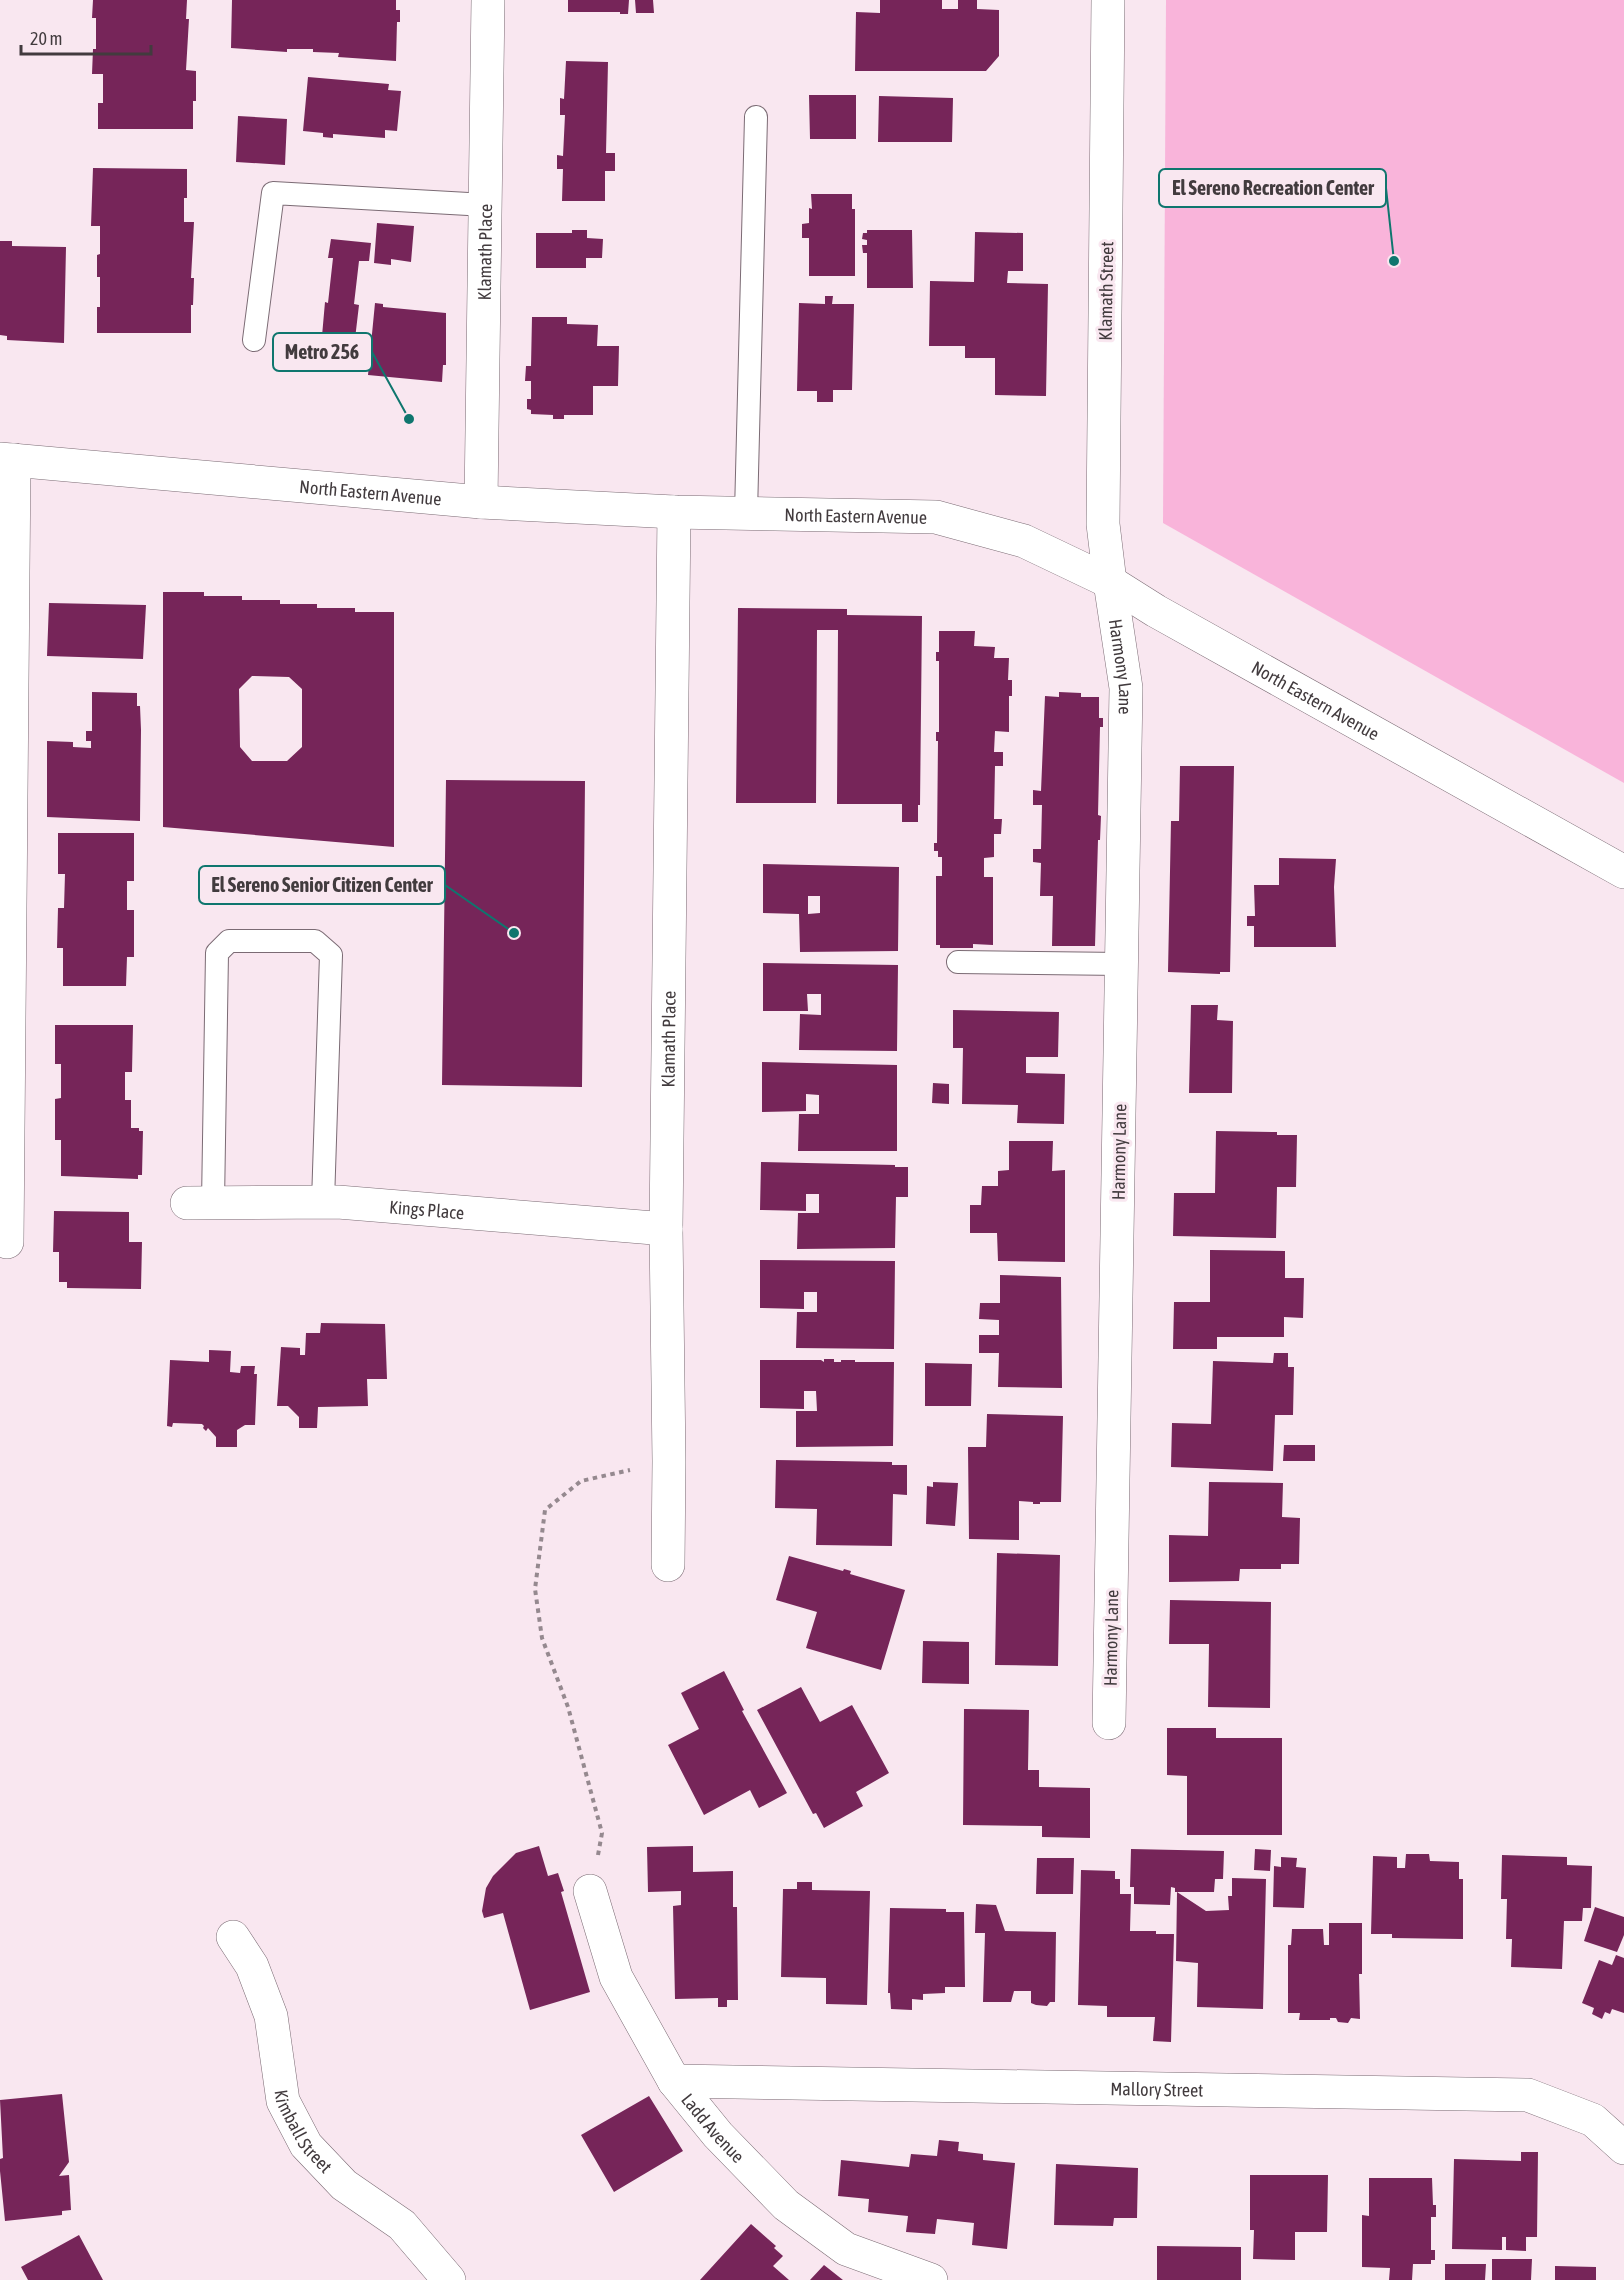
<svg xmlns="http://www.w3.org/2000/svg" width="1624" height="2280" viewBox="0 0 1624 2280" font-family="'Asap Condensed',sans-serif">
  <rect width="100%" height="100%" fill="#f9e7f0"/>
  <path fill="#f9b4da" d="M 1166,0 L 1624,0 L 1624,783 L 1163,523 Z"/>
  <path fill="#762559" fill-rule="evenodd" d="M 93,0 L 187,0 L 186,19 L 189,19 L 186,70 L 196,71 L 196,101 L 193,101 L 193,129 L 98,129 L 98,103 L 103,103 L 103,74 L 92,74 L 93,49 L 96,49 L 96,18 L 92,18 Z
    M 232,0 L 396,0 L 396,10 L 400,10 L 400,22 L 397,22 L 396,61 L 338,57 L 339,53 L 313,52 L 313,49 L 287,49 L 287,52 L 231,48 Z
    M 568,0 L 629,0 L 628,14 L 620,14 L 620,12 L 568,12 Z
    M 635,0 L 653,0 L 654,13 L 636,13 Z
    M 880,0 L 942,0 L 942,9 L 958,9 L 958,0 L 977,0 L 977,9 L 999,10 L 999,56 L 986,71 L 855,71 L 856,12 L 880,13 Z
    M 566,61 L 608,62 L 606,153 L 615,153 L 615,171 L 605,171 L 605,201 L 562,201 L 563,169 L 557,169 L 557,155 L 563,156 L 565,115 L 560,115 L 560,98 L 564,99 Z
    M 308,77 L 389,84 L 388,90 L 401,91 L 397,131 L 385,130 L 385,138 L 333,134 L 333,138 L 323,137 L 323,133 L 303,131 Z
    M 809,95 L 856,95 L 856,139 L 810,139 Z
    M 879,96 L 953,98 L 952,142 L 878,142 Z
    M 238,116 L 287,119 L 285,165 L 236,162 Z
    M 93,168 L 187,169 L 187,198 L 184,198 L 184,222 L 194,222 L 191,278 L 194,278 L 193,305 L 191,305 L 191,333 L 97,333 L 97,307 L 100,307 L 100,277 L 97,277 L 97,255 L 100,254 L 100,226 L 91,226 Z
    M 811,194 L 852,194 L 852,209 L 855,209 L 855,276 L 809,276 L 809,238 L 802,238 L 802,224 L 809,223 L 809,208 L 812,209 Z
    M 377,223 L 414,226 L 411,262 L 391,259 L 391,265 L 374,263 Z
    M 572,230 L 587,230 L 587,238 L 603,239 L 602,258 L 586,258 L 586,268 L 536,268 L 536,233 L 572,233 Z
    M 867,230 L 912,230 L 913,288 L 867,288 L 867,253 L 863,253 L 862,245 L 867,245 L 867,240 L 862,239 L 863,233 L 867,233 Z
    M 975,232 L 1023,233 L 1023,271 L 1008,271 L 1007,283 L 1048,284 L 1046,396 L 995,395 L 995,358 L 965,358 L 965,346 L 929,346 L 930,281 L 974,282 Z
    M 331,239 L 371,243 L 369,261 L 359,261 L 354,304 L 359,305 L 355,339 L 322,336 L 325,302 L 328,303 L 333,258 L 328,258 Z
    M 0,241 L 12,241 L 12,246 L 66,247 L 64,343 L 7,340 L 7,336 L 0,335 Z
    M 825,296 L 833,296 L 832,304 L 854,304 L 852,390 L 833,390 L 833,402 L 817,402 L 817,391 L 797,391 L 799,303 L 825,304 Z
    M 375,303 L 383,304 L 383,307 L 446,313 L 446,365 L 443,365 L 442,382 L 368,375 Z
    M 532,317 L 567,317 L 567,324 L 598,325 L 597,346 L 619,346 L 618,386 L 593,386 L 593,415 L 564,415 L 564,419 L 553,419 L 553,415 L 531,414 L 531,410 L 527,409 L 527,399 L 531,399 L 531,381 L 525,381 L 526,366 L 531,366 Z
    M 163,592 L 204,592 L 204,596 L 242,596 L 242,600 L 280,600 L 280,604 L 317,604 L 317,608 L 355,608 L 355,612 L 394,612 L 394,847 L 163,827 ZM 252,676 L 289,677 L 302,689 L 302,747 L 287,761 L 252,761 L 240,747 L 239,689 Z
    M 49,603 L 146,605 L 143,659 L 47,656 Z
    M 738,608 L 847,609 L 847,615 L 922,616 L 920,805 L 918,805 L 918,822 L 902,822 L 902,804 L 837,804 L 838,630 L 817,630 L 816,803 L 736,803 Z
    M 939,631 L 975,631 L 974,646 L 995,647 L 994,658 L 1009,658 L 1008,680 L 1012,680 L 1012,696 L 1009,696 L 1009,732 L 995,731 L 994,752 L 1003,752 L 1003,766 L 995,766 L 994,819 L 1002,819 L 1001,834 L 994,834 L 994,857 L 984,858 L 984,877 L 993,877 L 993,945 L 973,944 L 973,948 L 940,948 L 940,945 L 936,945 L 936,876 L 942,876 L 942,857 L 938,857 L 938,851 L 934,851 L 934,843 L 937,843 L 938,741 L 936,741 L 936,732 L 939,732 L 939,661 L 936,661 L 936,652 L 939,652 Z
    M 92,692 L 137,693 L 137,706 L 140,706 L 141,730 L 140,821 L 47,817 L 47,741 L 73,742 L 73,747 L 91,748 L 91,741 L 86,741 L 86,731 L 92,731 Z
    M 1059,692 L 1081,693 L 1081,697 L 1099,697 L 1099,718 L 1103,718 L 1103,727 L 1100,727 L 1098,815 L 1101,816 L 1100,840 L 1098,840 L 1095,946 L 1052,946 L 1053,896 L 1040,896 L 1041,863 L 1033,862 L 1033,849 L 1041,849 L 1042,805 L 1033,805 L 1033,790 L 1041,791 L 1045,696 L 1059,697 Z
    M 1180,766 L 1234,766 L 1230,972 L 1220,972 L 1220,974 L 1168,972 L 1171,821 L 1179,821 Z
    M 446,780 L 585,781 L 582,1087 L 442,1085 Z
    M 58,833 L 134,833 L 134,881 L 127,881 L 127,910 L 134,910 L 134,957 L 127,957 L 126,986 L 63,986 L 63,948 L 57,948 L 58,908 L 64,908 L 65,874 L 58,874 Z
    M 1279,858 L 1336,859 L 1334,887 L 1336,947 L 1254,947 L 1254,926 L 1247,926 L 1247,916 L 1255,916 L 1254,885 L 1279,885 Z
    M 763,864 L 899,867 L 898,951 L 800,952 L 799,914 L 763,913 ZM 808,896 L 820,896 L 820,913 L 808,914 Z
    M 763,963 L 898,965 L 897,1051 L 799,1050 L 800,1014 L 821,1015 L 821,994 L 807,994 L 808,1011 L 763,1011 Z
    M 1191,1005 L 1218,1005 L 1217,1020 L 1233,1021 L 1232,1093 L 1189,1093 Z
    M 953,1010 L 1059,1012 L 1058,1057 L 1026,1057 L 1026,1073 L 1065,1074 L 1064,1124 L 1017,1123 L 1018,1105 L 962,1104 L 963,1048 L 953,1048 Z
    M 55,1025 L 133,1025 L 132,1072 L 125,1072 L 125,1100 L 131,1100 L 131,1128 L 139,1128 L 139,1131 L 143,1131 L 142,1175 L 138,1175 L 138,1179 L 61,1176 L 61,1140 L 55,1140 L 55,1099 L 61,1098 L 61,1064 L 55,1064 Z
    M 762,1062 L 897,1065 L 897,1151 L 798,1151 L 799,1114 L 819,1114 L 819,1095 L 806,1094 L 806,1111 L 762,1112 Z
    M 933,1083 L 949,1084 L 949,1104 L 932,1103 Z
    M 1216,1131 L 1277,1132 L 1277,1135 L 1297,1135 L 1296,1187 L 1277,1187 L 1276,1238 L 1173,1236 L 1174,1193 L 1215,1193 Z
    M 1009,1141 L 1053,1141 L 1052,1171 L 1065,1170 L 1065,1262 L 998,1261 L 997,1233 L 970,1233 L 970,1205 L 981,1205 L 982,1186 L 998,1186 L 998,1171 L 1009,1170 Z
    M 761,1162 L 895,1165 L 895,1167 L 908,1167 L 908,1197 L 896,1197 L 895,1248 L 797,1249 L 798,1213 L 819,1213 L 819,1194 L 806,1194 L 806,1211 L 760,1210 Z
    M 54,1211 L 129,1212 L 129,1242 L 142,1242 L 141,1289 L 67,1288 L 67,1282 L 59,1282 L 59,1252 L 53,1252 Z
    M 1210,1250 L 1285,1251 L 1285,1278 L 1304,1278 L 1303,1318 L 1284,1317 L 1284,1337 L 1217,1337 L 1217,1349 L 1173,1349 L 1174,1302 L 1210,1302 Z
    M 760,1260 L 895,1261 L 894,1349 L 796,1348 L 797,1312 L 817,1312 L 817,1292 L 804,1292 L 804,1309 L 760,1308 Z
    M 1000,1275 L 1061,1277 L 1062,1388 L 998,1387 L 999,1353 L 979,1353 L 979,1335 L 999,1335 L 999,1320 L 979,1319 L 980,1303 L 1000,1303 Z
    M 321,1323 L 385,1324 L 387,1379 L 367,1379 L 368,1406 L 318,1407 L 317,1428 L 299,1428 L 299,1417 L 288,1406 L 277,1406 L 281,1347 L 300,1348 L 300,1355 L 305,1355 L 306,1333 L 320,1333 Z
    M 209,1350 L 231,1351 L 230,1372 L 240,1373 L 241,1366 L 255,1366 L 254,1374 L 257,1374 L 255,1425 L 245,1425 L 237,1430 L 237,1447 L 216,1447 L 216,1437 L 208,1428 L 206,1431 L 203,1428 L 204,1426 L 202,1424 L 173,1423 L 172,1427 L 167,1426 L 170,1360 L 209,1362 Z
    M 1274,1353 L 1288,1353 L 1288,1367 L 1294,1367 L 1293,1415 L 1275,1415 L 1273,1471 L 1171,1467 L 1172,1423 L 1211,1424 L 1213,1361 L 1273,1363 Z
    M 824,1359 L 834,1359 L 834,1362 L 841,1362 L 841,1360 L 855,1360 L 855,1362 L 894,1362 L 893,1446 L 796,1447 L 796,1411 L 817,1411 L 816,1391 L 804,1391 L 804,1409 L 760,1408 L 760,1360 L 821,1360 L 824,1362 Z
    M 925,1363 L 972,1364 L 971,1406 L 925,1406 Z
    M 987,1414 L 1063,1416 L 1061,1502 L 1040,1502 L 1040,1504 L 1033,1504 L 1033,1502 L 1019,1501 L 1019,1540 L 969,1539 L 968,1447 L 986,1447 Z
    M 1284,1445 L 1315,1445 L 1315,1461 L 1283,1461 Z
    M 776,1460 L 892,1462 L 892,1465 L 907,1465 L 907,1495 L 893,1494 L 892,1546 L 816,1545 L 817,1509 L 775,1508 Z
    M 933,1482 L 958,1483 L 955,1526 L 926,1524 L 927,1486 L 933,1487 Z
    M 1209,1482 L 1283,1483 L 1282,1517 L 1300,1518 L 1299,1564 L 1281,1564 L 1281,1569 L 1240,1569 L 1239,1581 L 1169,1582 L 1169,1535 L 1208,1536 Z
    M 997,1553 L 1060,1555 L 1058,1666 L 995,1665 Z
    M 789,1556 L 843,1571 L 844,1569 L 851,1571 L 850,1574 L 905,1590 L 881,1670 L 806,1648 L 817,1612 L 776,1600 Z
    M 1170,1600 L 1271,1602 L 1270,1708 L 1208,1707 L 1209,1644 L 1169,1644 Z
    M 923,1641 L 969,1642 L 969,1684 L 922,1683 Z
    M 724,1671 L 744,1710 L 742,1711 L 787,1793 L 759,1808 L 750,1790 L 704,1815 L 668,1745 L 699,1729 L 681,1693 Z
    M 801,1687 L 820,1722 L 852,1705 L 889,1773 L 856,1792 L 863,1806 L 824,1828 L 816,1813 L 813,1814 L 757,1710 Z
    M 964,1709 L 1029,1710 L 1028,1770 L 1039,1770 L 1039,1787 L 1090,1788 L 1090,1838 L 1042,1837 L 1042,1826 L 963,1825 Z
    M 1167,1728 L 1216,1728 L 1216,1738 L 1282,1738 L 1282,1835 L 1187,1835 L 1187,1776 L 1167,1775 Z
    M 539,1846 L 548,1876 L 558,1873 L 564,1891 L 561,1892 L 590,1992 L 530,2010 L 503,1913 L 484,1918 L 482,1911 L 486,1888 L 493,1876 L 516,1853 Z
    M 693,1846 L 693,1872 L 733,1871 L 733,1907 L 737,1907 L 738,2000 L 727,2000 L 727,2007 L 718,2007 L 718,1998 L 675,1999 L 673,1906 L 681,1905 L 681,1891 L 648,1892 L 647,1847 Z
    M 1131,1849 L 1224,1851 L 1223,1879 L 1215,1879 L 1214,1892 L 1175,1892 L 1175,1888 L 1171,1887 L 1170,1905 L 1134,1904 L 1134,1887 L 1130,1887 Z
    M 1255,1849 L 1271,1850 L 1270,1871 L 1254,1870 Z
    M 1406,1854 L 1429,1854 L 1430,1861 L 1459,1862 L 1459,1879 L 1463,1879 L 1463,1939 L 1392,1938 L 1392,1934 L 1371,1934 L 1373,1856 L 1397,1857 L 1397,1868 L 1405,1868 Z
    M 1502,1855 L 1567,1857 L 1567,1865 L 1592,1866 L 1591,1908 L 1583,1908 L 1582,1921 L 1564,1921 L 1562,1969 L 1511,1967 L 1512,1939 L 1506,1939 L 1507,1899 L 1501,1899 Z
    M 1281,1857 L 1297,1858 L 1296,1867 L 1306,1868 L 1304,1908 L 1273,1907 L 1274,1866 L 1281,1867 Z
    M 1037,1858 L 1074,1858 L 1073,1894 L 1036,1894 Z
    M 1081,1870 L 1115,1871 L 1115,1879 L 1120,1879 L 1120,1894 L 1131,1894 L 1130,1931 L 1156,1931 L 1156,1934 L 1174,1934 L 1171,2042 L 1153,2041 L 1155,2017 L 1107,2017 L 1107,2006 L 1078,2005 Z
    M 1232,1878 L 1266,1879 L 1263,2009 L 1197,2007 L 1198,1963 L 1176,1961 L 1177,1892 L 1206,1911 L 1229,1910 L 1228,1896 L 1232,1896 Z
    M 797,1882 L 812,1882 L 812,1890 L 870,1891 L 867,2005 L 826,2004 L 826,1978 L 781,1977 L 783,1889 L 797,1889 Z
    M 976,1904 L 996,1905 L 1005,1931 L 1056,1932 L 1055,2002 L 1050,2002 L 1047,2006 L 1036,2005 L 1031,2003 L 1031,1991 L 1014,1991 L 1011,2002 L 983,2002 L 985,1933 L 975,1933 Z
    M 1595,1907 L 1624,1917 L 1624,1935 L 1617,1952 L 1584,1941 Z
    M 890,1908 L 946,1909 L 946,1912 L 964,1912 L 965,1987 L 945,1987 L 945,1993 L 923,1994 L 923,2000 L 912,1999 L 912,2010 L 891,2009 L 890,1993 L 888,1993 Z
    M 1329,1923 L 1362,1923 L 1362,1974 L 1359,1974 L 1360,2019 L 1351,2018 L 1348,2023 L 1338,2022 L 1336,2018 L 1330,2018 L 1330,2020 L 1299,2020 L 1300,2013 L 1288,2013 L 1288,1945 L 1291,1945 L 1292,1929 L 1323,1929 L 1324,1945 L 1329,1945 Z
    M 1616,1955 L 1624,1958 L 1624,2013 L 1612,2009 L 1610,2014 L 1605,2012 L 1602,2019 L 1592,2014 L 1594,2008 L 1582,2003 L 1599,1960 L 1612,1965 Z
    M 62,2094 L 69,2162 L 59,2176 L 69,2175 L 71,2210 L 62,2211 L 62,2215 L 5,2221 L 0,2171 L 0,2159 L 3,2158 L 0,2100 Z
    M 649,2096 L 683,2151 L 614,2192 L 581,2135 Z
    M 939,2140 L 959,2142 L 958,2151 L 983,2154 L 983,2160 L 1015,2163 L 1007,2249 L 972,2245 L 974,2223 L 937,2219 L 935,2234 L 906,2232 L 908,2216 L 868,2212 L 869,2199 L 838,2196 L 841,2160 L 909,2167 L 911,2154 L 937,2156 Z
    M 1521,2152 L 1538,2152 L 1537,2237 L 1526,2237 L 1526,2251 L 1506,2250 L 1506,2237 L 1502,2237 L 1502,2250 L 1452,2249 L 1454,2159 L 1521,2161 Z
    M 1056,2164 L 1138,2168 L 1137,2218 L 1114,2218 L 1113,2226 L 1054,2225 Z
    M 1250,2175 L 1328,2175 L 1327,2232 L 1295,2232 L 1295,2260 L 1253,2259 L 1254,2230 L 1250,2230 Z
    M 1369,2178 L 1432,2178 L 1433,2205 L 1436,2205 L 1436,2217 L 1431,2217 L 1431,2250 L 1435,2250 L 1435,2260 L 1431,2260 L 1431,2264 L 1413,2264 L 1412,2280 L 1389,2280 L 1390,2268 L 1362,2267 L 1362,2215 L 1369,2216 Z
    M 751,2224 L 776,2246 L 774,2248 L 783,2256 L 773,2266 L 789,2280 L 700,2280 Z
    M 79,2235 L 103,2280 L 28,2280 L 21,2267 Z
    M 1157,2246 L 1241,2247 L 1241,2280 L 1157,2280 Z
    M 1492,2259 L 1532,2259 L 1531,2280 L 1492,2280 Z
    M 1445,2264 L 1486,2264 L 1485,2280 L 1445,2280 Z
    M 824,2265 L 843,2280 L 810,2280 Z
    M 1555,2266 L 1596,2267 L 1596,2280 L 1555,2280 Z"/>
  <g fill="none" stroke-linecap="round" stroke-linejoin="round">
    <defs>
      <path id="service" d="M 254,340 L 273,193 L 486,205
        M 746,513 L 756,117
        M 958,962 L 1122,964
        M 213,1203 L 217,953 L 229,941 L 315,941 L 331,955 L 323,1202"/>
      <g id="minor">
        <path id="s1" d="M 1108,0 L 1103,524 L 1110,582 L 1126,688 L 1109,1723"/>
        <path id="s2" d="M 481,502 L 488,0"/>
        <path id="s3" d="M 187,1203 L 338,1202 L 666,1229"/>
        <path d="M 7,1242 L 14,460"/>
        <path id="s4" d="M 668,1565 L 669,1461 L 666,1229 L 674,512"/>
        <path id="s5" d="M 590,1891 L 616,1977 L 674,2081 L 718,2135 L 786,2205 L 846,2249 L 931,2280"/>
        <path id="s6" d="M 233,1937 L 252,1966 L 271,2016 L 283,2101 L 306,2145 L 344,2185 L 402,2225 L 449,2280"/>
        <path id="s7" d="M 674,2081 L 1528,2095 L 1593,2120 L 1624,2148"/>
      </g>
      <g id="secondary">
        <path id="s8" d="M 0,459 L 481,502 L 674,512 L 936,517 L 1024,541 L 1110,582 L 1156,611 L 1624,872"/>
      </g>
    </defs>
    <use href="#service" stroke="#7b6b74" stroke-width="24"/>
    <use href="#minor" stroke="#7b6b74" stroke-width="34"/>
    <use href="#secondary" stroke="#7b6b74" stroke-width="34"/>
    <path stroke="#95898f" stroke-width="4" stroke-dasharray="4.5 4.5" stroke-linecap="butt" d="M 598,1855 L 602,1833 L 568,1707 L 542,1638 L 535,1589 L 545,1510 L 581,1481 L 630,1470"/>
    <use href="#service" stroke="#fff" stroke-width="22"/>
    <use href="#minor" stroke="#fff" stroke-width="33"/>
    <use href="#secondary" stroke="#fff" stroke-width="33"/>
  </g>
  <g text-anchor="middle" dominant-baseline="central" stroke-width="6" stroke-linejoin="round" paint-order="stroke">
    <g font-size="18" fill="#423b3e" stroke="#f9e7f0">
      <text stroke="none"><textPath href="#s2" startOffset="250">Klamath Place</textPath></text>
      <text transform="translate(1106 291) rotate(-89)">Klamath Street</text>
      <text stroke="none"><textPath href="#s8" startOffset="372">North Eastern Avenue</textPath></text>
      <text stroke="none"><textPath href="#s8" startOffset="858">North Eastern Avenue</textPath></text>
      <text stroke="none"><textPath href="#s1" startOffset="668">Harmony Lane</textPath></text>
      <text stroke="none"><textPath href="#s8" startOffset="1362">North Eastern Avenue</textPath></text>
      <text stroke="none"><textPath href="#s4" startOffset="526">Klamath Place</textPath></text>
      <text transform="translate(1119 1152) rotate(-89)">Harmony Lane</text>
      <text stroke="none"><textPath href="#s3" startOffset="240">Kings Place</textPath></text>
      <text transform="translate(1111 1638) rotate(-89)">Harmony Lane</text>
      <text stroke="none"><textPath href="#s7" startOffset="483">Mallory Street</textPath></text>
      <text stroke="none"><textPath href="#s5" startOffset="270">Ladd Avenue</textPath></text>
      <text stroke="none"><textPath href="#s6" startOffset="210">Kimball Street</textPath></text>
    </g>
  </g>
  <path fill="none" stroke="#0f766e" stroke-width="2" d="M1394 261L1386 188M409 419L372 352M514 933L445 885"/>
  <g fill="#0f766e" stroke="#f9e7f0" stroke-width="2">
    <circle cx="1394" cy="261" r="6"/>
    <circle cx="409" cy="419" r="6"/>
    <circle cx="514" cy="933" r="6"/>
  </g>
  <g fill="#f9e7f0" stroke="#0f766e" stroke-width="2">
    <rect x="1159" y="169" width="227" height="38" rx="6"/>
    <rect x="273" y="333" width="99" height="38" rx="6"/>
    <rect x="199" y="866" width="246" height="38" rx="6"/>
  </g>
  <g font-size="20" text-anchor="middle" font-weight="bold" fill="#423b3e">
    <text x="1273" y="195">El Sereno Recreation Center</text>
    <text x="322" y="359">Metro 256</text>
    <text x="322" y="892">El Sereno Senior Citizen Center</text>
  </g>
  <path d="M21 45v9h130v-9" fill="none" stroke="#423b3e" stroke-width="3"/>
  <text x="30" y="45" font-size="18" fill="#423b3e" stroke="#f9e7f0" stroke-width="4.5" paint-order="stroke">20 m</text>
</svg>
